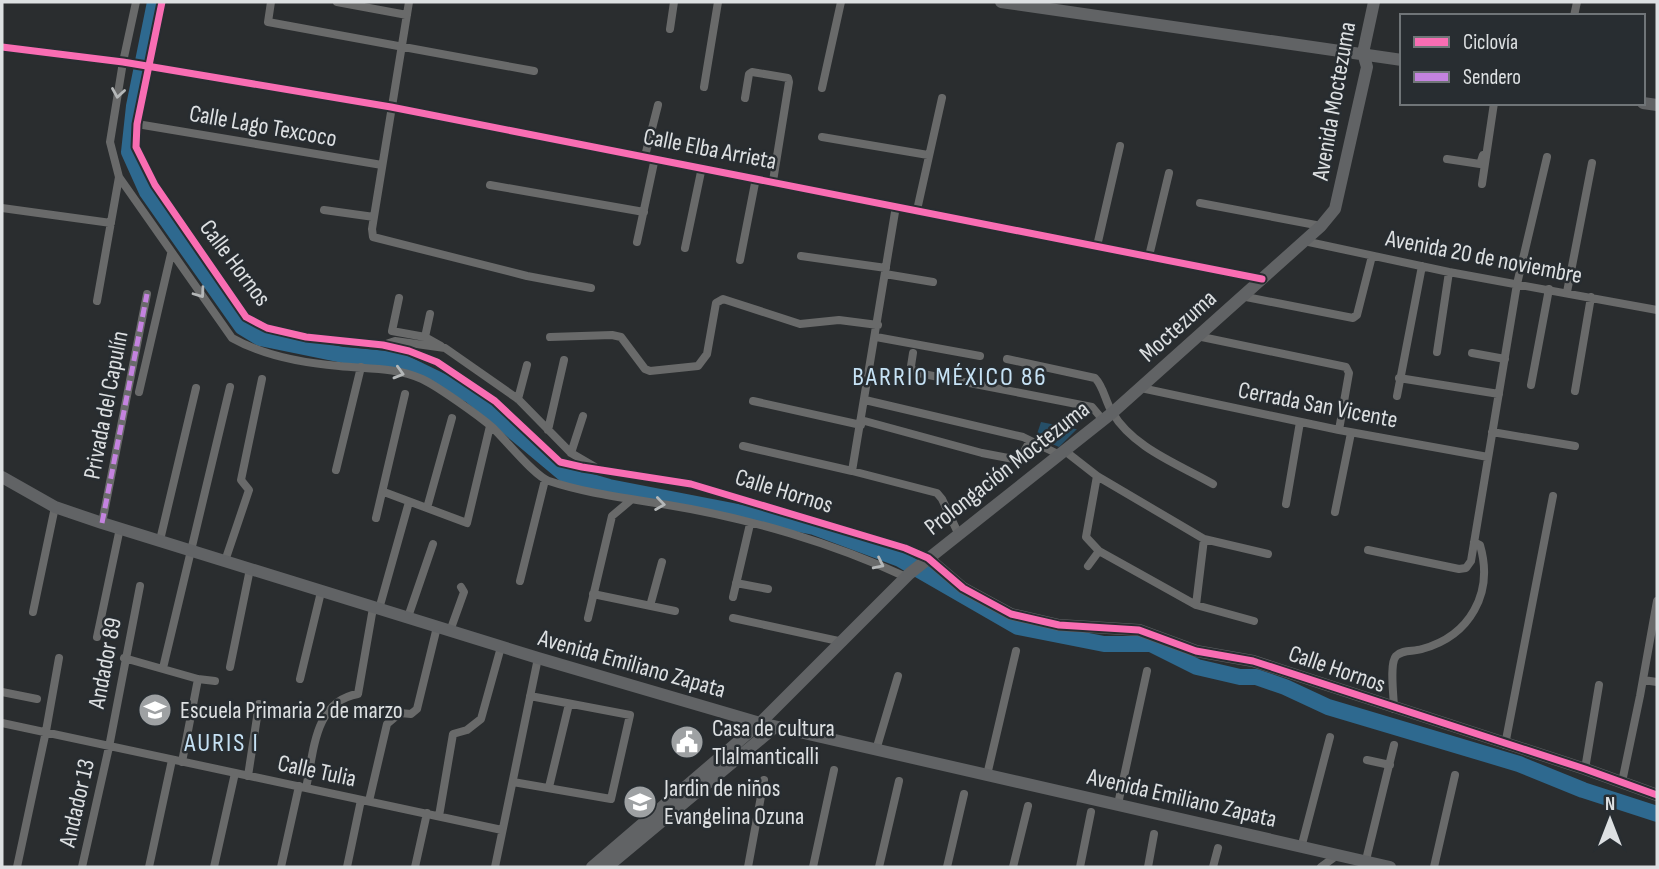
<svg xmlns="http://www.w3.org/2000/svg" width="1659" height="869" viewBox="0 0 1659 869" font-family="'Sofia Sans Condensed',sans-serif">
  <rect width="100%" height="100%" fill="#2a2d2f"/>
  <path fill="#264f68" d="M 1041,422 L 1076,429 L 1077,429 L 1059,447 L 1036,437 Z"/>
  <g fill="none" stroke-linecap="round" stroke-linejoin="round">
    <path stroke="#2e698f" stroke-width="16" d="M 155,2 L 134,106 L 129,152 L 147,192 L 242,327 L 260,338 L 343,355 L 398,360 L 470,395 L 564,474 L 609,487 L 814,527 L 900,559 L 1018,627 L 1104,644 L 1151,644 L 1197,667 L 1240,677 L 1256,677 L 1285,687 L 1328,707 L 1519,764 L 1583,790 L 1657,814"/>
    <path stroke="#696a6a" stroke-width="8" d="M 136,2 L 123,62 L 110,142 L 119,177 L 232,338 C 264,356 302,363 339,366 C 367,369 395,367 422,379 C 437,386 478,415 492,427 C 505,439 535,477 549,481 C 588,494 628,498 668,505 C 748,518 833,543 906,577
      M 162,2 L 137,124 L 136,147 L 155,185 L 246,317 L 267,328 L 306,337 L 383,345 L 409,351 L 437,362 L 495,401 L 560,462 L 582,467 L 691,484 L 905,548 L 928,558
      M 271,2 L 268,22 L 534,71
      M 337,2 L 407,15
      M 409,2 L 372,229 L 373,237 L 527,276 L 591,288
      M 1574,16 L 1577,2
      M 670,29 L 674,2
      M 2,47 L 123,62 L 391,107 L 1262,279
      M 704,87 L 718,2
      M 822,88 L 841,2
      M 745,98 L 749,74 L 752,72 L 788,78 L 789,82 L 773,181
      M 137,124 L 382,165
      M 822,137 L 928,155
      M 645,156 L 658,105
      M 1447,159 L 1480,164 L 1483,155
      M 1482,184 L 1494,103
      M 490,185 L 644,212
      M 1200,203 L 1321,226
      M 2,208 L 111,223
      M 324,210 L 374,217
      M 917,210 L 942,98
      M 1304,241 L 1449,272 L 1657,310
      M 637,242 L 655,158
      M 1097,246 L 1120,146
      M 685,248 L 702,167
      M 801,256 L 886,268
      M 1149,256 L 1169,173
      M 740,260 L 756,178
      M 885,274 L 933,282
      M 1567,292 L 1592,163
      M 1241,296 L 1353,318 L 1357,315 L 1372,256
      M 399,298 L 392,331 L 425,337 L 441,346
      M 97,301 L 119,177
      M 1197,336 L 1346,367 L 1349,373 L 1339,430
      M 425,337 L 430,314
      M 550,337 L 612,335 L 621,337 L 645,369 L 650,371 L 698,366 L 707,354 L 716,303 L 723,299 L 800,324 L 839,320 L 878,325
      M 876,337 L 980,356
      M 383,345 L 395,341 L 445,348 L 518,399 L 571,453 L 595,467
      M 1437,352 L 1449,272
      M 913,353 L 911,366 L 913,372 L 1092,407 L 1103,420
      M 1472,353 L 1505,359
      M 1007,359 L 1095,378 C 1104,387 1105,401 1112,412 C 1133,448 1178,464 1213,484
      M 1399,378 L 1499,394
      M 1531,385 L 1549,289
      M 1141,388 L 1339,430 L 1488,457
      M 1575,391 L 1591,297
      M 139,392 L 171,254
      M 1397,396 L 1422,266
      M 518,399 L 527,365
      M 865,400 L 1023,437 L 1060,455
      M 753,401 L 861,425
      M 861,420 L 982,453 L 1019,460 L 1030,441
      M 548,430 L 564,360
      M 1492,432 L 1575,446
      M 743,446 L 852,471 L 937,493 L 942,499 L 959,535
      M 1065,451 L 1097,476 L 1204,539 L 1268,554
      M 571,453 L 583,416
      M 336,470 L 361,367
      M 852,471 L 896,206
      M 384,492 L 467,523 L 490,426
      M 1286,504 L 1300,422
      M 427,508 L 452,418
      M 1335,512 L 1351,433
      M 376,518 L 405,394
      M 102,523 L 147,294
      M 160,540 L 196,388
      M 1368,550 L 1459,569 L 1466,568 L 1471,561 L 1517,284 L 1547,157
      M 1099,551 L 1196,605 L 1254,621
      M 225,561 L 249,490 L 241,480 L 262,379
      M 1088,566 L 1099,551 L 1086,537 L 1097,476
      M 520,581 L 545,480
      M 736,583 L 768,589
      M 593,594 L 675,611
      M 733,597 L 750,524
      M 1196,605 L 1204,539
      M 650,606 L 662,562
      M 379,609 L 409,502
      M 33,612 L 55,507
      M 408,617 L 433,544
      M 588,618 L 612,516 L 631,500
      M 733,618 L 843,642
      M 450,631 L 464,592 L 461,587
      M 97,637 L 120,528
      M 124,658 L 198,679 L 215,681
      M 230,667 L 250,569
      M 163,668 L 230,387
      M 300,679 L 321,592
      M 1643,680 L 1657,682
      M 2,692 L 37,699
      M 1394,709 C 1394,697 1389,664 1396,656 C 1403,649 1413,652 1422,649 C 1470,636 1494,593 1480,545 L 1474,542
      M 2,723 L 502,830
      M 1505,745 L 1553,496
      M 876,750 L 898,676
      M 1367,760 L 1390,765
      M 182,762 L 198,679
      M 1585,769 L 1599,685
      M 987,775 L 1016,651
      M 248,776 L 259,704
      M 513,782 L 611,799 L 630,715 L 530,696
      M 1622,782 L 1640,696 L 1657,601
      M 549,787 L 569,704
      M 306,788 C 314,752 314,701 358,694 L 373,608
      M 369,801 L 387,724 L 400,713 L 411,714 L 417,709 L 437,627
      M 1118,804 L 1147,671
      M 439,816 L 453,734 L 467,730 L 481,719 L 501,647
      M 1301,848 L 1330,737
      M 1365,864 L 1394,745
      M 17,867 L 46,731 L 59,658
      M 82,867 L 109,747 L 140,586
      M 149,867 L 172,760
      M 214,867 L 235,773
      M 281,867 L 299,786
      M 347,867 L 361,800
      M 415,867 L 427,813
      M 495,867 L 538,658
      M 748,867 L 764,780
      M 813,867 L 834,770
      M 879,867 L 899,781
      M 947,867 L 964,794
      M 1013,867 L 1028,806
      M 1080,867 L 1091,812
      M 1148,867 L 1154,834
      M 1213,867 L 1218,848
      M 1321,867 L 1336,856
      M 1434,867 L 1455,775"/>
    <path stroke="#616365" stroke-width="12" d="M 1001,2 L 1402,60
      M 1643,103 L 1657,105
      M 2,477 L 55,507 L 102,523 L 538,658 L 760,723 L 1390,867
      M 928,558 L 963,588 L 1011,614 L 1059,625 L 1139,630 L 1196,651 L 1253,661 L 1585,769 L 1657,795
      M 592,867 L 760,723 L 909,574 L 1112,413 L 1321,226 L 1335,209 L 1367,67 L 1363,53 L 1374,2
      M 607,867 L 775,727"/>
    <path stroke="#c483df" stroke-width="5" stroke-dasharray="10 5" stroke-linecap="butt" d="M 102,523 L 147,294"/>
    <defs>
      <path id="cycleway" d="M 162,2 L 137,124 L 136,147 L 155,185 L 246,317 L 267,328 L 306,337 L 383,345 L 409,351 L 437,362 L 495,401 L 560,462 L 582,467 L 691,484 L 905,548 L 928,558 L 963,588 L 1011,614 L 1059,625 L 1139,630 L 1196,651 L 1253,661 L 1585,769 L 1657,795
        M 2,47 L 123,62 L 391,107 L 1262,279"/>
    </defs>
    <use href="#cycleway" stroke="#282d31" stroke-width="11"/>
    <use href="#cycleway" stroke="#f96db3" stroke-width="7"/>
  </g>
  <defs><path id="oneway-chevron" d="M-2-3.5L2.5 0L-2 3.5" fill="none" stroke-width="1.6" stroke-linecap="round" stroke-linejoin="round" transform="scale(1.75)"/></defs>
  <g stroke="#b4b7b8">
    <use href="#oneway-chevron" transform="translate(118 93) rotate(99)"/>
    <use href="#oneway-chevron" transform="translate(200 293) rotate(54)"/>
    <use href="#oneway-chevron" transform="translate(399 373) rotate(16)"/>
    <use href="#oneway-chevron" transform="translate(660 504) rotate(8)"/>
    <use href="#oneway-chevron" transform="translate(879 564) rotate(26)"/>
  </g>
  <defs>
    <symbol id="school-disc" viewBox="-11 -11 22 22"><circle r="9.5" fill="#9ea1a3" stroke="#282d31"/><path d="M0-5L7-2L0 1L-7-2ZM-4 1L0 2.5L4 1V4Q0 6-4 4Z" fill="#fff"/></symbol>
    <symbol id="civic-disc" viewBox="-11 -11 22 22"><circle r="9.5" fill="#9ea1a3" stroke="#282d31"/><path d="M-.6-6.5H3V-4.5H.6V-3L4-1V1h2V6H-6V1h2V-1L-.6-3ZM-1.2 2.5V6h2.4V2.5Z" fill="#fff"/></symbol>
  </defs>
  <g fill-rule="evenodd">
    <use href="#school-disc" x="136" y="691" width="38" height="38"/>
    <use href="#civic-disc" x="668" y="723" width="38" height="38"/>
    <use href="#school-disc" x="621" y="783" width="38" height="38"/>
  </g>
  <g text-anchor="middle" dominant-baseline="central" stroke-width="5" stroke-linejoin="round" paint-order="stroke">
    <g font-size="24" fill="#dde0e2" stroke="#282d31">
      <text transform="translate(1334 101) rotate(-80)">Avenida Moctezuma</text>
      <text transform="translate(263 126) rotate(10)">Calle Lago Texcoco</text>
      <text transform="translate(710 149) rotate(11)">Calle Elba Arrieta</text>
      <text transform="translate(1484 257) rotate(11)">Avenida 20 de noviembre</text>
      <text transform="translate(235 263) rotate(53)">Calle Hornos</text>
      <text transform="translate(1178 326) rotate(-42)">Moctezuma</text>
      <text transform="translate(106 405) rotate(-79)">Privada del Capulín</text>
      <text transform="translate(1318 405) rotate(11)">Cerrada San Vicente</text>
      <text transform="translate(1007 468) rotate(-38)">Prolongación Moctezuma</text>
      <text transform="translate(784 491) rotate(17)">Calle Hornos</text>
      <text transform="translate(105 663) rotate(-79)">Andador 89</text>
      <text transform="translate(632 664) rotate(16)">Avenida Emiliano Zapata</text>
      <text transform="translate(1337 669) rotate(19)">Calle Hornos</text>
      <text transform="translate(317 771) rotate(12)">Calle Tulia</text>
      <text transform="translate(1182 798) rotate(13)">Avenida Emiliano Zapata</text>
      <text transform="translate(77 803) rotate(-77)">Andador 13</text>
    </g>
    <g font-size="24" fill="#dde0e2" stroke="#282d31" text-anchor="start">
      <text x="180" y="710">Escuela Primaria 2 de marzo</text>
      <text x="712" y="728">Casa de cultura<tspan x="712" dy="28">Tlalmanticalli</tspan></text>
      <text x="664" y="788">Jardin de niños<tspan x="664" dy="28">Evangelina Ozuna</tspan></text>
    </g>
    <g font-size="26" letter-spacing="2" fill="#c6e2f5" stroke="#282d31">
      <text x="950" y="377">BARRIO MÉXICO 86</text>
      <text x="222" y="743">AURIS I</text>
    </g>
  </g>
  <rect width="1659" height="869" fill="none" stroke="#dde0e2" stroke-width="7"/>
  <rect x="1400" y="14" width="245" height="91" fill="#282d31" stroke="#707578" stroke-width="2"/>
  <rect x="1414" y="37" width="35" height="10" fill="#f96db3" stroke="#707578" stroke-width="2"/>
  <text x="1463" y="49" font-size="21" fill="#dde0e2">Ciclovía</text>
  <rect x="1414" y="72" width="35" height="10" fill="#c483df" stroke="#707578" stroke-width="2"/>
  <text x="1463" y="84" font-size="21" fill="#dde0e2">Sendero</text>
  <g transform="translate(1610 820)" stroke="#282d31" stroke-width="5" paint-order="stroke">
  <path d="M0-5L12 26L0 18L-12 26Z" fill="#dde0e2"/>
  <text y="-10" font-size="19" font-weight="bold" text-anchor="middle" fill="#dde0e2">N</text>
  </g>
</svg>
